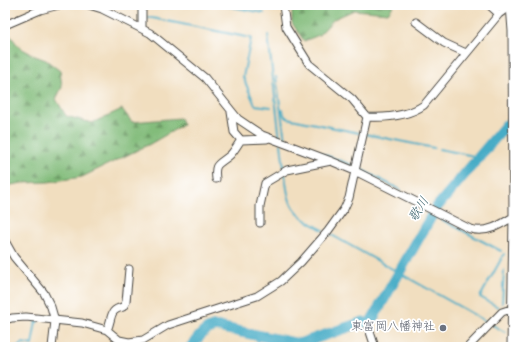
<svg xmlns="http://www.w3.org/2000/svg" width="521" height="352" viewBox="0 0 521 352" font-family="'Gochi Hand','Klee One',sans-serif">
  <defs>
    <pattern id="forest-firs" width="22" height="20" patternUnits="userSpaceOnUse"><rect width="22" height="20" fill="#82bc7a"/><path d="M5 1l3.5 6h-7zM16 11l3.5 6h-7z" fill="#6b9964"/></pattern>
  </defs>
  <rect width="100%" height="100%" fill="#fff"/>
  <filter id="ink" filterUnits="userSpaceOnUse"><feTurbulence type="fractalNoise" baseFrequency=".025" numOctaves="2"/><feDisplacementMap in="SourceGraphic" scale="8" xChannelSelector="R" yChannelSelector="G"/><feConvolveMatrix kernelMatrix="1 2 1 2 8 2 1 2 1" color-interpolation-filters="sRGB"/></filter>
  <filter id="wash" filterUnits="userSpaceOnUse"><feTurbulence type="fractalNoise" baseFrequency=".012" numOctaves="4" result="noise"/><feDisplacementMap in="SourceGraphic" scale="16" xChannelSelector="R" yChannelSelector="G"/><feGaussianBlur stdDeviation="0.9" result="paint"/><feColorMatrix in="noise" values="0 0 0 0 0 0 0 0 0 0 0 0 0 0 0 0 0 1.4 0 .05"/><feComposite in="paint" operator="in"/></filter>
  <g filter="url(#wash)">
    <rect width="100%" height="100%" fill="#f1debf"/>
    <path fill="url(#forest-firs)" stroke="#567452" d="M 292,5 L 394,5 L 388,13 L 354,10 L 334,19 L 319,35 L 304,41 L 292,23 Z
      M 10,35 L 19,47 L 35,56 L 46,60 L 60,71 L 62,87 L 56,99 L 66,116 L 92,123 L 122,109 L 132,122 L 180,118 L 183,125 L 150,144 L 82,177 L 48,182 L 23,183 L 5,186 L 5,37 Z"/>
    <g fill="none" stroke-linecap="round" stroke-linejoin="round">
      <path stroke="#46acc6" stroke-width="2" d="M 221,5 L 264,13
        M 147,17 L 251,38 L 243,77 L 255,105 L 271,107
        M 268,35 L 280,140
        M 276,77 L 285,140 L 352,165
        M 283,110 L 284,115 L 287,118 L 359,133
        M 365,134 L 434,148
        M 281,144 L 284,169
        M 439,149 L 479,157
        M 360,169 L 401,190
        M 285,174 C 289,209 292,213 323,230
        M 437,217 L 501,251
        M 328,233 L 505,332
        M 502,304 L 504,270
        M 498,307 L 480,297 L 504,254
        M 515,338 L 516,339
        M 114,341 L 122,347
        M 17,347 L 23,343 L 32,345 L 36,321 L 38,322
        M 257,347 L 259,336"/>
      <path stroke="#46acc6" stroke-width="11" d="M 372,320 L 436,208 L 506,125
        M 223,328 L 299,344 L 363,322
        M 191,347 C 198,338 207,324 220,327"/>
    </g>
  </g>
  <g filter="url(#ink)">
    <g fill="none" stroke-linecap="round" stroke-linejoin="round">
      <defs>
        <path id="minor" d="M 89,5 L 102,9 L 150,33 L 205,78 L 238,119 L 262,135 L 331,161 L 355,171 L 470,229 C 487,234 502,224 516,215
          M 142,5 L 142,29
          M 489,5 L 499,14
          M 510,5 L 512,31 L 513,217 L 511,347
          M 416,22 L 444,43 L 466,53
          M 5,25 L 40,10 L 59,5
          M 231,112 L 234,132 L 241,140
          M 367,117 C 385,118 408,116 424,105 L 499,14 L 510,6 L 516,6
          M 216,179 C 214,163 218,165 229,156 C 234,152 237,145 241,140 L 267,139
          M 260,223 L 260,206 L 265,183 L 287,170 L 331,161
          M 5,241 L 14,257 L 44,293 L 51,307 L 55,321 L 52,347
          M 5,320 L 12,318 L 26,317 L 82,323 L 107,330 L 119,340 L 129,342 L 143,340 L 168,325 L 257,296 L 281,281 L 301,262 L 328,231 L 344,209 L 349,198 L 367,117 L 352,99 L 309,64 L 286,27 L 283,5
          M 369,329 L 375,347
          M 107,330 C 113,318 108,310 123,307 L 126,302 L 129,269
          M 468,347 L 502,312 L 511,309"/>
      </defs>
      <use href="#minor" stroke="#494641" stroke-width="9"/>
      <use href="#minor" stroke="#fff" stroke-width="7"/>
    </g>
  </g>
  <circle fill="#6b7280" stroke="#fff" stroke-width="1.5" cx="443" cy="328" r="4"/>
  <g text-anchor="middle" dominant-baseline="central" stroke-width="3.5" stroke-linejoin="round" paint-order="stroke">
    <g font-size="12" fill="#5b616d" stroke="#fff" text-anchor="end">
      <text x="435" y="328">東富岡八幡神社</text>
    </g>
    <g font-size="13" font-style="italic" fill="#365f69" stroke="#fff">
      <text transform="translate(420 210) rotate(-58)">歌川</text>
    </g>
  </g>
  <rect width="521" height="352" fill="none" stroke="#fff" stroke-width="20"/>
</svg>
